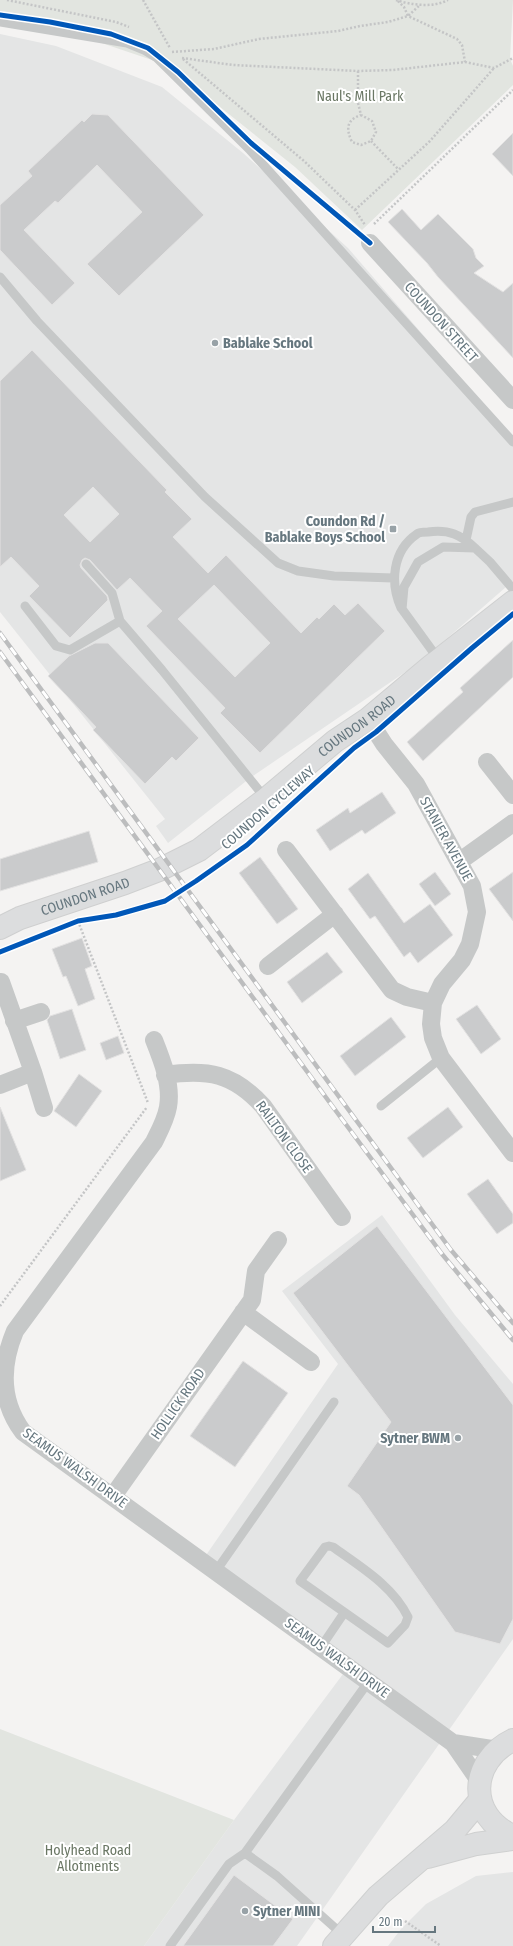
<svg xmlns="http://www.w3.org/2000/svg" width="513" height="1946" viewBox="0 0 513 1946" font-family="'Fira Sans Condensed',sans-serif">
  <rect width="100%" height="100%" fill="#f4f3f2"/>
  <path fill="#e4e5e5" d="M 0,34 L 56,46 L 162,87 L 243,153 L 348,248 L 513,439 L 513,581 L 420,662 L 250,778 L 168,843 L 156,826 L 165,819 L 0,612 Z
    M 382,1215 L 455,1315 L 513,1384 L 513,1639 L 297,1946 L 144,1946 L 234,1820 L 349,1666 L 202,1561 L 338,1364 L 282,1291 Z
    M 513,1872 L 513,1946 L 388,1946 L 401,1929 L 426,1904 L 476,1876 Z"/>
  <path fill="#e2e5e0" d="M 0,0 L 513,0 L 510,59 L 513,66 L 513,85 L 362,230 L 295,167 L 210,99 L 174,73 L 152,60 L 66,31 L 0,17 Z
    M 0,1729 L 234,1820 L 144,1946 L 0,1946 Z"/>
  <path fill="#cacbcc" stroke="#e3e2e2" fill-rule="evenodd" d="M 92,114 L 108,115 L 204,215 L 119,296 L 87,264 L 142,212 L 97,165 L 58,203 L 55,201 L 24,230 L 75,283 L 52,305 L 0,250 L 0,205 L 32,176 L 28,171 L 82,120 L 84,122 Z
    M 513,133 L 513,176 L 492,154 Z
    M 402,209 L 421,230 L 438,214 L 473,249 L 476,258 L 484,266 L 474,273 L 503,292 L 513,283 L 513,358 L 438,277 L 427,263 L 388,222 Z
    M 32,350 L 167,490 L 165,492 L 192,519 L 173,537 L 208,573 L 226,555 L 301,633 L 317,617 L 319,619 L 334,604 L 345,615 L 358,603 L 385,631 L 260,753 L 220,713 L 225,708 L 146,626 L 162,611 L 130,578 L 117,590 L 90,560 L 85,558 L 82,560 L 80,565 L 81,568 L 107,596 L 108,600 L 70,638 L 29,596 L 39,586 L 11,557 L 0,567 L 0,381 ZM 93,487 L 119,514 L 90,542 L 64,515 ZM 214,585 L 270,643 L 235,677 L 178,619 Z
    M 513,640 L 513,677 L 423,761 L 407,742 L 463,692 L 460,688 Z
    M 95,643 L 108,643 L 199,738 L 176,761 L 172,757 L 145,784 L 93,730 L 96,727 L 48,676 L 69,656 Z
    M 382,792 L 396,813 L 365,834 L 362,830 L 330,851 L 316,830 L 348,808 L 350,813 Z
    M 89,831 L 98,862 L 0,891 L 0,859 Z
    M 260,857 L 298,909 L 277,924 L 239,873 Z
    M 435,872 L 451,894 L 435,906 L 419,884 Z
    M 513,872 L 513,921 L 489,889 Z
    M 368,873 L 404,923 L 430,904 L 453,935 L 418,963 L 410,952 L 404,957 L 375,916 L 370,919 L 348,889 Z
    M 82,938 L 92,966 L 85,969 L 95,999 L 78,1006 L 66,976 L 63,977 L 52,949 Z
    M 327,952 L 343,972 L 302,1003 L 287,982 Z
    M 477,1005 L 501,1039 L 481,1054 L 456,1019 Z
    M 72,1009 L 86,1050 L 60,1059 L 47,1020 L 50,1016 Z
    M 391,1017 L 406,1037 L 355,1076 L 340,1056 Z
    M 118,1036 L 124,1053 L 106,1060 L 100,1043 Z
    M 79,1074 L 102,1091 L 76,1127 L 54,1111 Z
    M 0,1107 L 26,1170 L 0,1181 Z
    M 448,1107 L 463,1127 L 423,1158 L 407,1138 Z
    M 488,1179 L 513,1214 L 513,1223 L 497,1234 L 467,1194 Z
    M 377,1226 L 513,1405 L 513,1619 L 500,1644 L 455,1632 L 359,1495 L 347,1486 L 391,1422 L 293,1293 Z
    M 243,1361 L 288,1393 L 235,1467 L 190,1436 Z
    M 234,1875 L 293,1919 L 273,1946 L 183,1946 Z"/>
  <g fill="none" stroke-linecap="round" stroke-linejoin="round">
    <defs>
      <g id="secondary">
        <path id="s1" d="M 0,928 L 20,918 L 125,883 L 159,870 L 199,850 L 266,799 L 335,741 L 368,719 L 430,667 L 513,602"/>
      </g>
      <path id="highway" d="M 513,1740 C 469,1761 467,1816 513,1836
        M 428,1857 L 476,1844 L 513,1839
        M 334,1946 L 378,1896 L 455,1830 L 480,1800"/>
    </defs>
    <use href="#secondary" stroke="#cfd0d0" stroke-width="24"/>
    <use href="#highway" stroke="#cfd0d0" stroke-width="24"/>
    <path stroke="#c4c5c6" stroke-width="2.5" stroke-dasharray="2 2" stroke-linecap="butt" d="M 7,0 L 116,22 L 129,27
      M 143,0 L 170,48
      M 396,0 C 411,5 433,8 448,0
      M 398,1 L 404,7 L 408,16 L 457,39 L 462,45 L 465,62
      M 172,52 L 214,49 L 259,39 L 338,31 L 360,26 L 388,22 L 408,16 L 420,5
      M 182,58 L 233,65 L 358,71 L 393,70 L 465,62 L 494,68 L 513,58
      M 183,59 L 304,161 L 355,210 L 365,225
      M 358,71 L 358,103 L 361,115 L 372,121 L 376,132 L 371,141 L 361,145 L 352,142 C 346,129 346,120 361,115
      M 371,141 L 398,169
      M 355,210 L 430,141 L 494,68
      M 374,224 L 513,90
      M 78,921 L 148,1103
      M 0,1306 L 147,1107
      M 405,1921 L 441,1946"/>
    <path stroke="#c6c8c8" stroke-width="9" d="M 0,22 L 127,43 L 144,50 L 157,58 L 249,149 L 513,442
      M 0,277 L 37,321 L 205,497 L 278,563 L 298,571 L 334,576 L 393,578
      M 466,540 L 471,517 L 475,512 L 513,502
      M 86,564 L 112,593 L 120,621 L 162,670 L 266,799
      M 25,606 L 56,646 L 70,650 L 120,621
      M 401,608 C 390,583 392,551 417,534 C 419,532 425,532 428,532 C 449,529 461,535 475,548
      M 439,660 L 402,609 L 404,587 L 418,562 L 443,547 L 475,548 L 490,562 L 513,589
      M 381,1106 L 441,1058
      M 329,1546 L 333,1547 C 361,1567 393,1586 408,1617 L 405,1625 L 388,1643 L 300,1581 L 325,1547 Z
      M 216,1571 L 334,1402
      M 321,1647 L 344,1613
      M 343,1935 L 277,1876 L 245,1853 L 369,1681
      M 170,1946 L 229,1864 L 245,1853"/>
    <path stroke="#c6c8c8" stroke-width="18" d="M 370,243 L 513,400
      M 368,719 L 384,744 L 416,784 L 472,886 L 477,912 L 470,944 L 462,960 L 442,984 L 433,1003 L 431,1024 L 433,1038 L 441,1058 L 513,1153
      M 487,762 L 513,795
      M 286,850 L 392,990 L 407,997 L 433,1003
      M 460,861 L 513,823
      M 268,966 L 335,914
      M 1,982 L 33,1072 L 44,1108
      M 14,1021 L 41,1012
      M 154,1040 C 162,1060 172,1085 168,1107 C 166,1119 160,1130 154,1142 L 15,1331 C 0,1367 0,1401 23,1432 L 453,1743 L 480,1782
      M 165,1075 C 208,1069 233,1073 263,1106 L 342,1217
      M 0,1085 L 33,1072
      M 243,1312 L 311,1362
      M 113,1496 L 252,1300 L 256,1271 L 278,1240
      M 453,1743 L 498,1750"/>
    <use href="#secondary" stroke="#dcddde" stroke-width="22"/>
    <use href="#highway" stroke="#dcddde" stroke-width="22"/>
    <defs>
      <path id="rail" d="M 0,633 L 451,1250 L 513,1323
        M 0,652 L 333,1107 L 442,1254 L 513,1340"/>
    </defs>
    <use href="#rail" stroke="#bcbdbe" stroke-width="4.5"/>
    <use href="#rail" stroke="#fff" stroke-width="3" stroke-dasharray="9" stroke-linecap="butt"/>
    <defs>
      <path id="cycleway" d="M 0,15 L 50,22 L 111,34 L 148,48 L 178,72 L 251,143 L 370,243
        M 0,952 L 78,921 L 116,915 L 165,901 L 196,881 L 247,845 L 354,748 L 376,732 L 472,648 L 513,614"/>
    </defs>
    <use href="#cycleway" stroke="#fff" stroke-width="8"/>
    <use href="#cycleway" stroke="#0057b8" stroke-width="5"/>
  </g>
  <g fill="#98a2a7" stroke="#fff" stroke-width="1.5">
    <circle cx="215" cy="343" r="4"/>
    <rect x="389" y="525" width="8" height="8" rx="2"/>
    <circle cx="458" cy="1438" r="4"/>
    <circle cx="245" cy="1911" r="4"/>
  </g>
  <g text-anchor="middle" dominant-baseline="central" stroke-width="4" stroke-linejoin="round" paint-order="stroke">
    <g font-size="14" fill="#6a7764" stroke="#fff">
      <text x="360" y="96">Naul's Mill Park</text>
      <text x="88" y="1850">Holyhead Road<tspan x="88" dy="16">Allotments</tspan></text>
    </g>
    <g font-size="14" fill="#66777f" stroke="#fff">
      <text transform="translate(441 322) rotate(48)">COUNDON STREET</text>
      <text stroke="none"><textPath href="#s1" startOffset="415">COUNDON ROAD</textPath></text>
      <text transform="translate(268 808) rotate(-41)">COUNDON CYCLEWAY</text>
      <text transform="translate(446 839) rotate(61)">STANIER AVENUE</text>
      <text stroke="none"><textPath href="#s1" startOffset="91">COUNDON ROAD</textPath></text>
      <text transform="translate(284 1137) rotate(54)">RAILTON CLOSE</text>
      <text transform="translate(178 1404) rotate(-55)">HOLLICK ROAD</text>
      <text transform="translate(75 1468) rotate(36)">SEAMUS WALSH DRIVE</text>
      <text transform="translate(337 1658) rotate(36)">SEAMUS WALSH DRIVE</text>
    </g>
    <g font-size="14" font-weight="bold" fill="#66777f" stroke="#fff" text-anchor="start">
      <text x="223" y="343">Bablake School</text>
      <text x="385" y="521" text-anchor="end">Coundon Rd /<tspan x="385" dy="16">Bablake Boys School</tspan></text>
      <text x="450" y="1438" text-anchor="end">Sytner BWM</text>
      <text x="253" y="1911">Sytner MINI</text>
    </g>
  </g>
  <path d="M373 1926v6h62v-6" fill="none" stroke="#66777f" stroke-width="2"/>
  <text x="379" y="1926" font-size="12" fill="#66777f" stroke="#ffffff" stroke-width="3" paint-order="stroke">20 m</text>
</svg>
